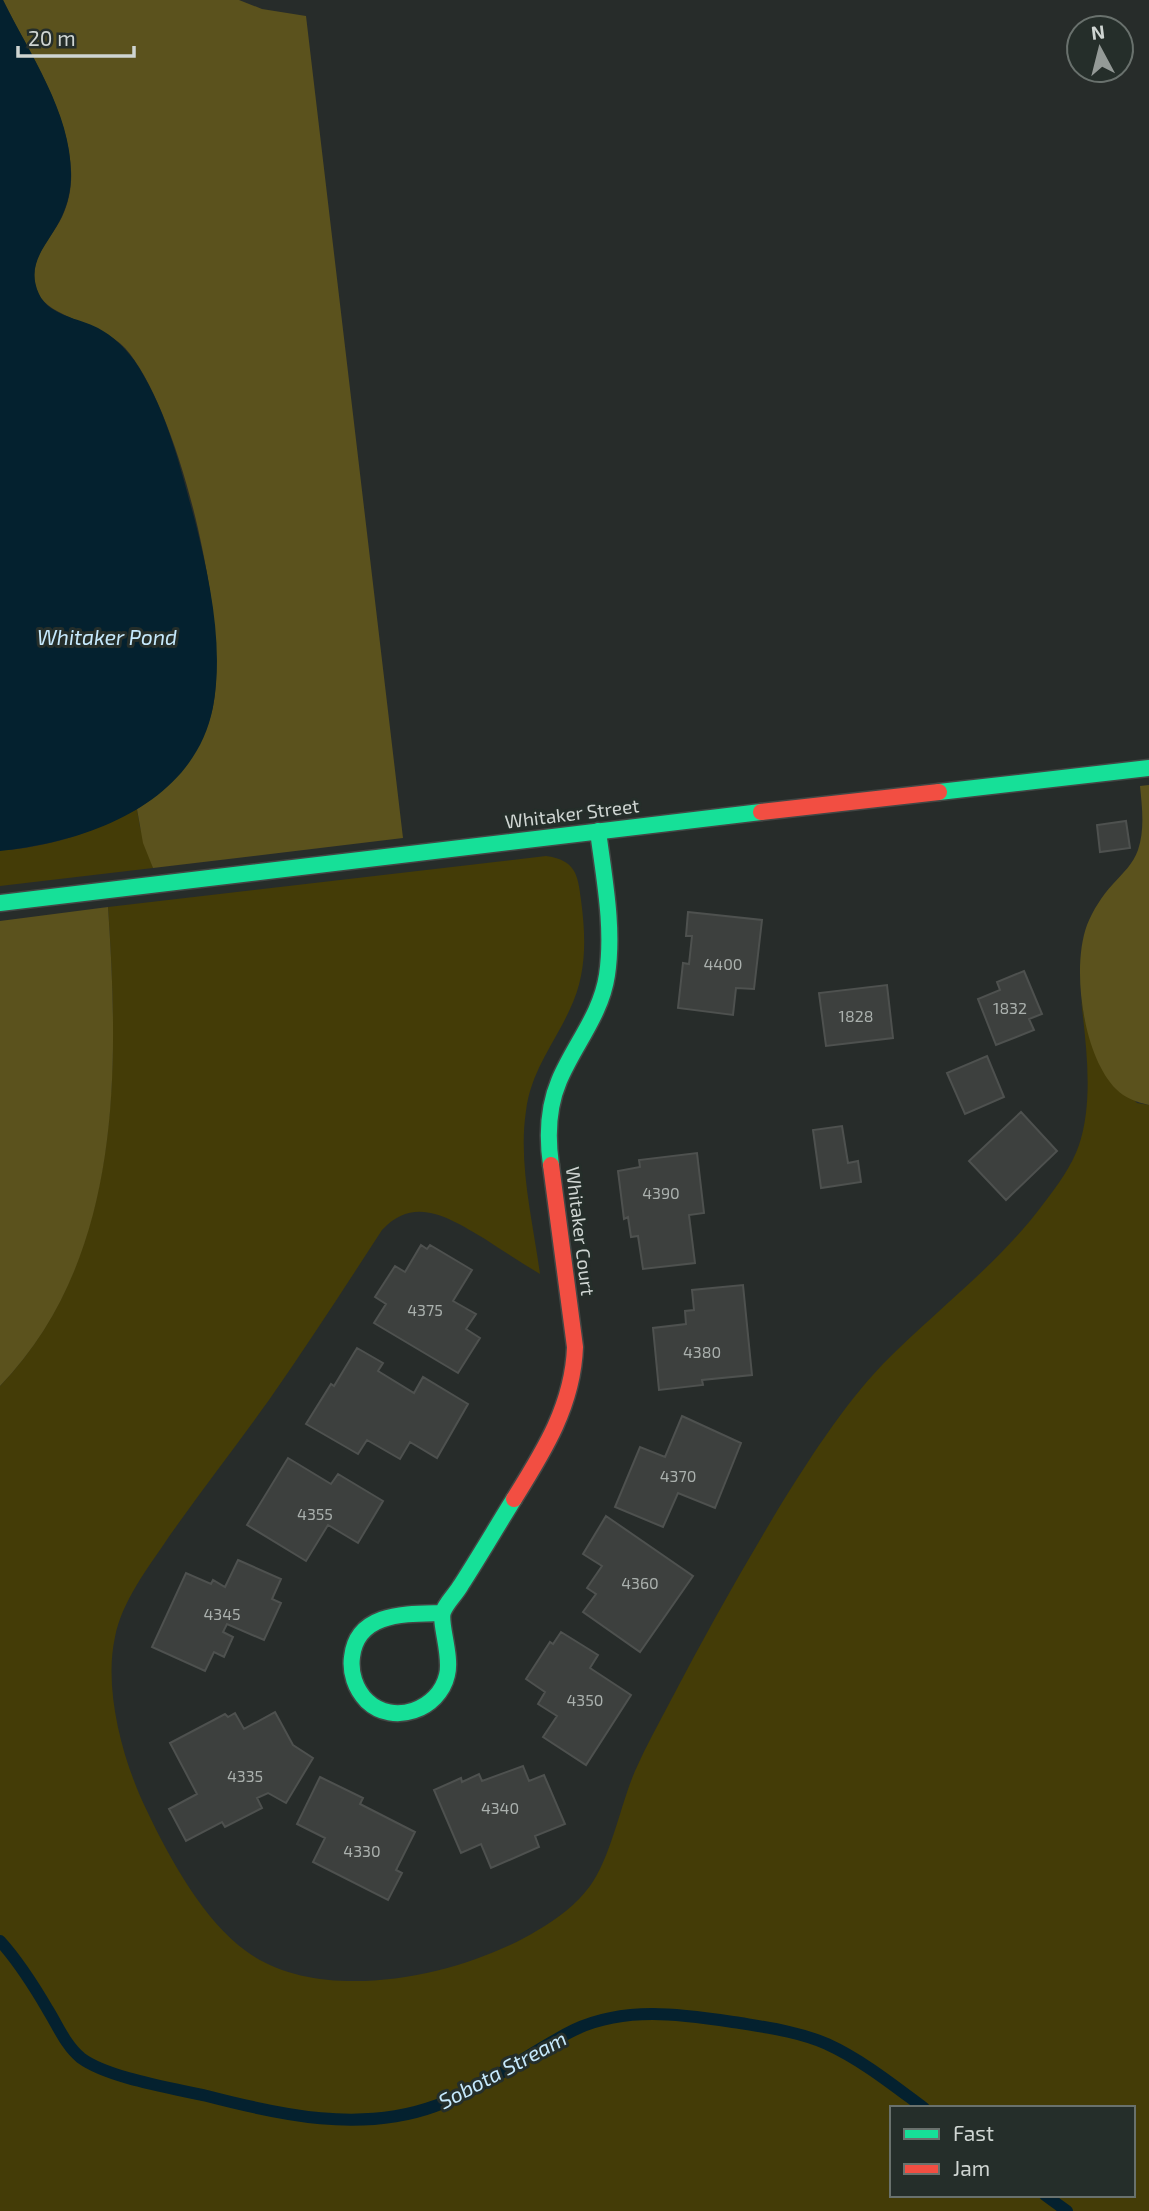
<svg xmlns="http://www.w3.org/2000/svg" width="1149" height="2211" viewBox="0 0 1149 2211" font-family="'Exo 2',sans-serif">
  <rect width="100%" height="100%" fill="#272c2a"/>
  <path fill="#443c07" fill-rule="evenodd" d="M 0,772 L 10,850 C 55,845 97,831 137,809 L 140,827 L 153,868 L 0,886 Z
    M 546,856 C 575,860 578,874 581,900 C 586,937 587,974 570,1009 C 554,1044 531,1071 526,1111 C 518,1164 533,1221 540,1274 C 522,1263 503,1251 485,1239 C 451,1219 415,1194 382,1230 C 345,1287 308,1344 269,1400 C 236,1446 201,1491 168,1538 C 148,1568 122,1601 115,1637 C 103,1691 124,1765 148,1813 C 170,1859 204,1921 246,1951 C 322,2007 463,1976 538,1930 C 557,1919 577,1904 590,1886 C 611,1857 620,1806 635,1771 C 646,1746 659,1723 671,1700 C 704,1636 740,1573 777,1511 C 808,1461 842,1407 883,1364 C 937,1309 998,1265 1044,1203 C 1057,1186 1072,1166 1079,1145 C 1094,1100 1086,1045 1081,999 L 1085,1021 L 1101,1067 L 1137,1103 L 1149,1105 L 1149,2211 L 0,2211 L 0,1386 C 122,1258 119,1071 108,907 ZM 892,2108 L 1133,2108 L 1133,2195 L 892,2195 Z"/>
  <path fill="#5b521d" d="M 3,0 L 239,0 L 262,9 L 306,16 L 403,838 L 153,868 L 143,843 L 137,809 C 173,786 201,754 212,711 C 232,632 180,409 125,348 C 102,323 49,318 38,293 C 25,260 49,243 62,217 C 69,202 72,186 71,170 C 68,109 29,53 3,0 Z
    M 1149,785 L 1149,1105 C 1136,1102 1125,1098 1116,1089 C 1083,1056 1071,968 1087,925 C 1093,910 1102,896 1113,884 C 1123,873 1133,864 1138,850 C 1145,829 1142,807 1140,786 Z
    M 108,907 C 119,1071 123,1258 0,1386 L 0,921 Z"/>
  <path fill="#04212f" d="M 0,0 L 3,0 C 29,53 71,112 71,174 C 71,189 68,203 62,216 C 50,243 24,262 39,294 C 49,316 79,318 98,328 C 113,336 124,347 134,360 C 166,407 180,466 195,521 C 210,581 224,646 213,707 C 194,805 86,842 0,851 Z"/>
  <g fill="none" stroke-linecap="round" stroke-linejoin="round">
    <path stroke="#04212f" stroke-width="12" d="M 0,1941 C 19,1962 34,1986 48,2010 C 58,2026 66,2046 81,2058 C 108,2078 172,2088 207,2096 C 280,2115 361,2133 435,2106 C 485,2089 527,2053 574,2030 C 627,2005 685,2015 740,2023 C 770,2028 799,2032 827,2044 C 862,2060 893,2085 924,2108
      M 1045,2195 L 1067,2211"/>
  </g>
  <path fill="#3d403e" stroke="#4e514f" stroke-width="2" d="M 1126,821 L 1130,848 L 1100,852 L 1097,825 Z
    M 688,912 L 762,920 L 754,989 L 736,988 L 733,1015 L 678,1008 L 683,963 L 689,964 L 692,936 L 686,936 Z
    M 1024,971 L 1042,1014 L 1029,1019 L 1034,1030 L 996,1045 L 978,999 L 1000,990 L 997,982 Z
    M 887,985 L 893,1038 L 826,1046 L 819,993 Z
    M 987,1056 L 1004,1097 L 965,1114 L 947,1073 Z
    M 1021,1112 L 1057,1151 L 1006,1200 L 969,1161 Z
    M 842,1126 L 848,1163 L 858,1161 L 861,1182 L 821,1188 L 813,1130 Z
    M 697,1153 L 704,1213 L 689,1215 L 695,1263 L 643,1269 L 638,1236 L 631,1237 L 628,1217 L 624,1219 L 618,1171 L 640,1167 L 639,1160 Z
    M 421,1245 L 427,1249 L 430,1245 L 472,1270 L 453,1301 L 476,1314 L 466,1329 L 480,1338 L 458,1373 L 374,1323 L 386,1304 L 375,1297 L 395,1266 L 405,1272 Z
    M 743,1285 L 752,1375 L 702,1380 L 703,1385 L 659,1390 L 653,1328 L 686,1324 L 685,1311 L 694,1310 L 692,1290 Z
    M 357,1348 L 383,1363 L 378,1371 L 414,1393 L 423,1377 L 468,1404 L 437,1458 L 410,1442 L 400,1459 L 367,1440 L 358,1454 L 306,1424 L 331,1384 L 334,1386 Z
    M 682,1416 L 741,1443 L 715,1508 L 678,1493 L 663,1527 L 615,1507 L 640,1447 L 665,1457 Z
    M 288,1458 L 331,1484 L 338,1474 L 383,1501 L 358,1543 L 328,1525 L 306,1561 L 247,1525 Z
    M 606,1516 L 693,1576 L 640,1652 L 583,1612 L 596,1594 L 587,1588 L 602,1566 L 583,1554 Z
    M 238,1560 L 281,1579 L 272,1599 L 281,1603 L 264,1640 L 227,1624 L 223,1632 L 233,1637 L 224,1657 L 214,1652 L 205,1671 L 152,1647 L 186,1573 L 211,1584 L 213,1580 L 225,1587 Z
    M 561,1632 L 598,1655 L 590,1668 L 631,1695 L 586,1765 L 543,1737 L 557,1716 L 538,1704 L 545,1692 L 526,1679 L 550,1642 L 553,1644 Z
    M 275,1712 L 293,1745 L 313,1758 L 286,1803 L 268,1793 L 257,1798 L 262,1808 L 225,1827 L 222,1822 L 186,1841 L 169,1809 L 197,1794 L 170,1743 L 225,1714 L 228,1717 L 235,1713 L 244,1729 Z
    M 523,1766 L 529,1781 L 544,1775 L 565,1824 L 535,1836 L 539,1847 L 491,1868 L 481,1844 L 461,1853 L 434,1790 L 461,1778 L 462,1782 L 479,1774 L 482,1781 Z
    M 320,1777 L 363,1798 L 360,1804 L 415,1832 L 396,1870 L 402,1873 L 388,1900 L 313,1862 L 325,1838 L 297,1824 Z"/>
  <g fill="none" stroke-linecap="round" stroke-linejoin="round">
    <defs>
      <path id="fast" d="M 939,792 L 1149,768
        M 0,903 L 761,812
        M 551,1165 C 547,1137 548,1107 559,1081 C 574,1045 601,1015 607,975 C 614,927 604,878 598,831
        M 442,1613 C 408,1614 357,1611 352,1657 C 350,1672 355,1689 367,1701 C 393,1726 439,1710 447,1675 C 452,1656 439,1623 443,1612 C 446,1603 456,1594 461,1585 C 479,1557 496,1528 514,1499"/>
      <path id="jam" d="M 761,812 L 939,792
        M 514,1499 C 544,1451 573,1405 575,1347 L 551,1165"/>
    </defs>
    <use href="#fast" stroke="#434745" stroke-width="19"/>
    <use href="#jam" stroke="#434745" stroke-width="19"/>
    <use href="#fast" stroke="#16e098" stroke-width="16"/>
    <use href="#jam" stroke="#f24e42" stroke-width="16"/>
  </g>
  <g text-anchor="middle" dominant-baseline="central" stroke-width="6" stroke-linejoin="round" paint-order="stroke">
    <g font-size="16" fill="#aab0ad">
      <text x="723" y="963">4400</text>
      <text x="1010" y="1007">1832</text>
      <text x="856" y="1015">1828</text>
      <text x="661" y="1192">4390</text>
      <text x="425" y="1309">4375</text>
      <text x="702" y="1351">4380</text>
      <text x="678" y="1475">4370</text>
      <text x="315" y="1513">4355</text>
      <text x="640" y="1582">4360</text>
      <text x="222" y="1613">4345</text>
      <text x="585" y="1699">4350</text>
      <text x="245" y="1775">4335</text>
      <text x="500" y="1807">4340</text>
      <text x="362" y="1850">4330</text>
    </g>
    <g font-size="19" fill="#cfd5d2" stroke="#252e2a">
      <text transform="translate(572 813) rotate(-7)">Whitaker Street</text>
      <text transform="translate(581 1231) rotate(83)">Whitaker Court</text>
    </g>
    <g font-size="21" font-style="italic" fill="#c6e9fc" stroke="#252e2a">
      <text x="107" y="636">Whitaker Pond</text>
      <text transform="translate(502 2069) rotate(-28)">Sobota Stream</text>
    </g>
  </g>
  <rect x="890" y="2106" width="245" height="91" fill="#252e2a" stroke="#69716d" stroke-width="2"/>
  <rect x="904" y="2129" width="35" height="10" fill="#16e098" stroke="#69716d" stroke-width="2"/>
  <text x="953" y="2141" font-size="21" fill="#cfd5d2">Fast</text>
  <rect x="904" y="2164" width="35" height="10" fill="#f24e42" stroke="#69716d" stroke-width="2"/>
  <text x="953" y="2176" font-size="21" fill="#cfd5d2">Jam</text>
  <g transform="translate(1100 49) rotate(353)"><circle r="33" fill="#252e2a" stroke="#69716d" stroke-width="2"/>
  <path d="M0-5L12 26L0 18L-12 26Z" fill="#949a97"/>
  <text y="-10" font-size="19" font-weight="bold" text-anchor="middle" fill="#cfd5d2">N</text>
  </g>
  <path d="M18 46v10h116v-10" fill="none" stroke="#cfd5d2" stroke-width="3.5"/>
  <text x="28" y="46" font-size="21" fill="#cfd5d2" stroke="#252e2a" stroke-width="5" paint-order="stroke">20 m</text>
</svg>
